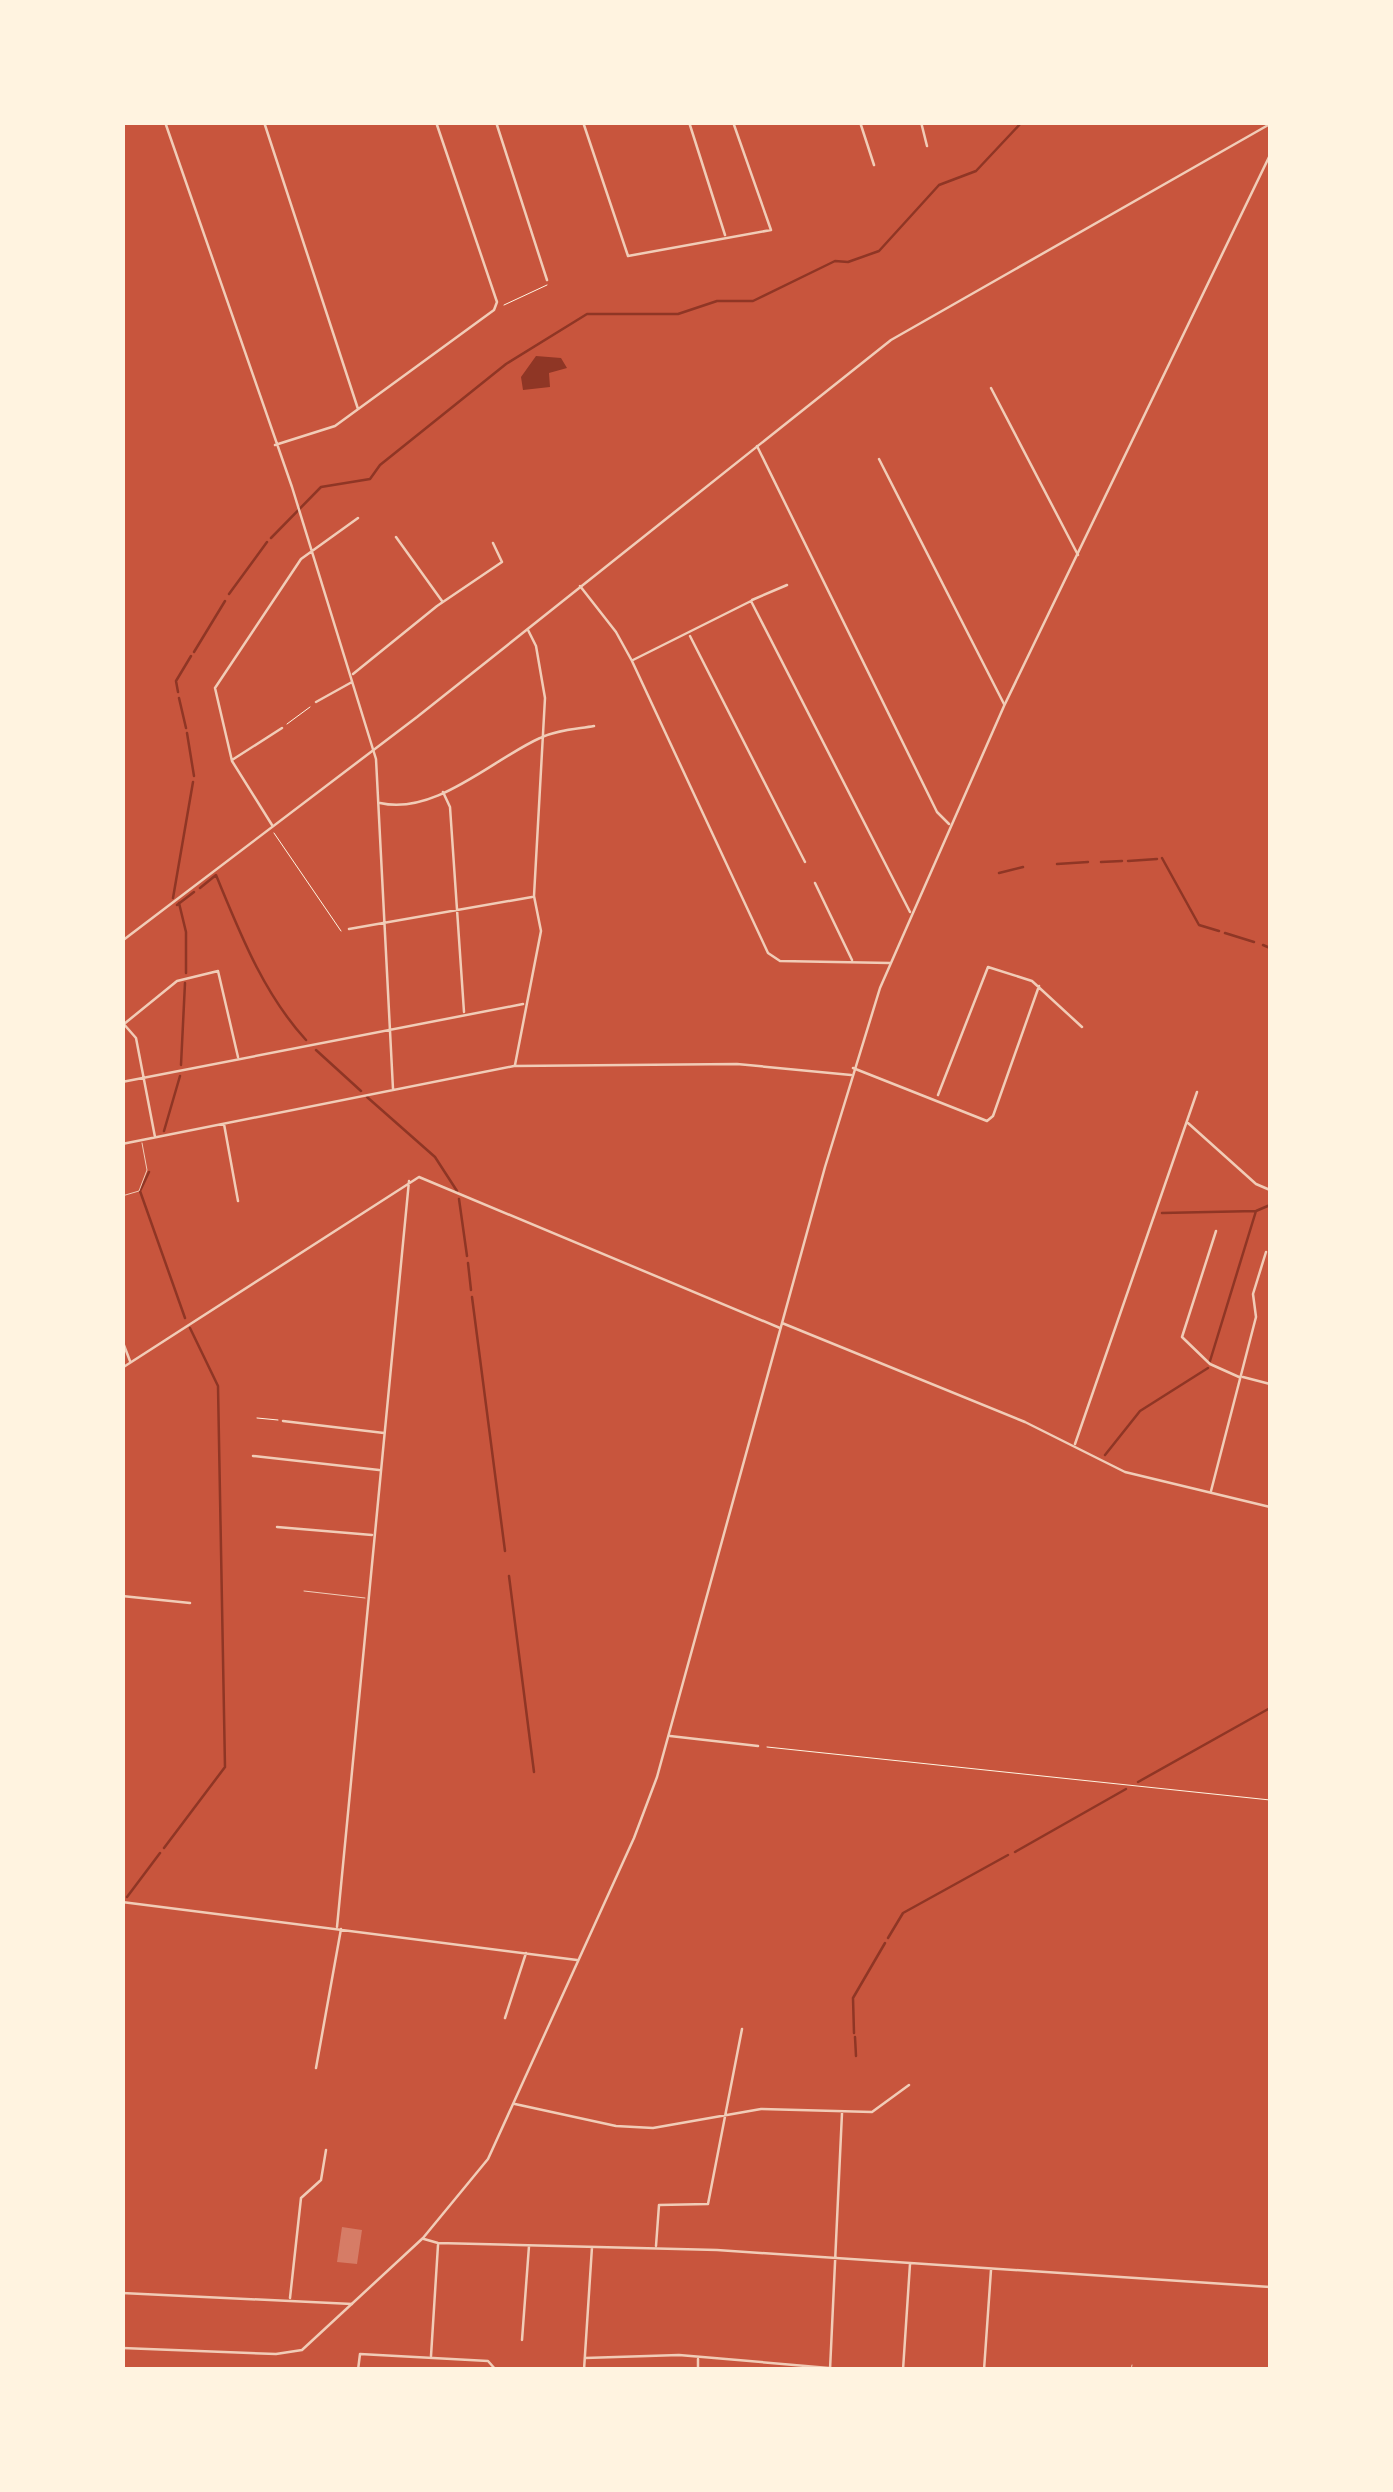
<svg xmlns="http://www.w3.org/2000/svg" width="1393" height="2492" viewBox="0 0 1393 2492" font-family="Barlow,sans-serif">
  <rect width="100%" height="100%" fill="#c8553d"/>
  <path fill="#8f3625" d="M 536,356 L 561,358 L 567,368 L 549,373 L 550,387 L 523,390 L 521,377 Z"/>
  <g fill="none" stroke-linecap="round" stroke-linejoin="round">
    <path stroke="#8f3625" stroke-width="2.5" d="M 271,538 L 321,487 L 370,479 L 380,465 L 506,364 L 587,314 L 678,314 L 717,301 L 753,301 L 835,261 L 848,262 L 879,251 L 939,185 L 976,171 L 1022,122
      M 229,594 L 267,542
      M 194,652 L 225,601
      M 178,692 L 176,681 L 191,656
      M 179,698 L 186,728
      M 187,733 L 194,776
      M 1162,858 L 1199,925 L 1219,931
      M 1128,861 L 1157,859
      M 1101,862 L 1122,861
      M 1057,864 L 1088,862
      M 999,873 L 1023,867
      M 200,888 L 216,875 C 240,933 263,993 306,1040
      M 173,898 L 193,782
      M 179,903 L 186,932 L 186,973
      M 177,905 L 194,892
      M 1225,933 L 1254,942
      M 1263,945 L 1270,948
      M 316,1050 L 361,1091
      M 181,1065 L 185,983
      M 367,1097 L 435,1157 L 457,1191
      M 164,1131 L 180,1076
      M 149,1172 L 140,1191 L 185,1318
      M 459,1199 L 467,1256
      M 1162,1213 L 1256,1211 L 1270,1205
      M 468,1263 L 471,1290
      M 472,1297 L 505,1551
      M 1210,1361 L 1256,1211
      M 1105,1455 L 1140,1411 L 1208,1368
      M 509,1576 L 534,1772
      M 1138,1782 L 1270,1708
      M 164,1848 L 225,1767 L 218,1386 L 190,1328
      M 1015,1852 L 1126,1789
      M 127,1897 L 160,1853
      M 888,1938 L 903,1913 L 1008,1855
      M 854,2033 L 853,1998 L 885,1943
      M 855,2037 L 856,2056"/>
  </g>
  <path fill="#d67c66" d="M 342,2227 L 362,2230 L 357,2264 L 337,2262 Z"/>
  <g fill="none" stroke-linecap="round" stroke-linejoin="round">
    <path stroke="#fff3e0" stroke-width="1" d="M 504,305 L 547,285
      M 287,724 L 310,707
      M 274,833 L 341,931
      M 257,1418 L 278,1420
      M 767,1747 L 1270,1800"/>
    <path stroke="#f1ccb7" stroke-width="1" d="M 122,1196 L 139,1191 L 147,1170 L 142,1143
      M 304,1591 L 365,1598
      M 1131,2370 L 1132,2365"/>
    <path stroke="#f1ccb7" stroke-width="2.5" d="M 165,122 L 292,487 L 376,759 L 393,1089
      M 264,122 L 358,409
      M 496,122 L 547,280
      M 583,122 L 628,256 L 771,230 L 733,122
      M 689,122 L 725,235
      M 860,122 L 874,165
      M 921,122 L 927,146
      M 991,388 L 1078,555
      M 275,445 L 335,426 L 494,310 L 497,302 L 436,122
      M 757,446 L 937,812 L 949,824
      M 879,459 L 1004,704
      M 396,537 L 442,601
      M 580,586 L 616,632 L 632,661 L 768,953 L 780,961 L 890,963
      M 752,600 L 787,585
      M 690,636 L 805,862
      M 633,660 L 751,601 L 910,912
      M 353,674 L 437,606 L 502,562 L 493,543
      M 316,702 L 352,682
      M 232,760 L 282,728
      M 443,792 L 450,807 L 464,1012
      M 380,803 C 435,816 493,759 540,738 C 556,730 577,729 594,726
      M 272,825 L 232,761 L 215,688 L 301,559 L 358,518
      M 815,883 L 852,960
      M 349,929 L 532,897
      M 122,1022 L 136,1038 L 155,1137
      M 124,1024 L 177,981 L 218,971 L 238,1057
      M 515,1065 L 541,931 L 534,896 L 545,698 L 536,646 L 528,630
      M 853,1068 L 987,1121 L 993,1116 L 1039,986
      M 122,1082 L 523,1004
      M 938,1095 L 988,967 L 1032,981 L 1082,1027
      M 1188,1123 L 1256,1184 L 1270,1190
      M 224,1124 L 238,1201
      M 122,1144 L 514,1066 L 737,1064 L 851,1075
      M 1216,1231 L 1182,1337 L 1210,1364 L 1239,1377
      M 122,1340 L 130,1361
      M 122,1368 L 419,1177 L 780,1328
      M 1243,1377 L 1270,1384
      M 283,1421 L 384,1433
      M 1075,1444 L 1197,1092
      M 253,1456 L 379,1470
      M 1211,1491 L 1256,1317 L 1253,1294 L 1266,1252
      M 277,1527 L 372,1535
      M 122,1596 L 190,1603
      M 670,1736 L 758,1746
      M 122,1902 L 577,1960
      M 337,1927 L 409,1181
      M 505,2018 L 526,1953
      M 316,2068 L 341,1929
      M 515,2104 L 616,2126 L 653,2128 L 761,2109 L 872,2112 L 909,2085
      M 424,2239 L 438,2243 L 717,2250 L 1270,2287
      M 656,2246 L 659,2205 L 708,2204 L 742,2029
      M 122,2293 L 352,2304
      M 290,2298 L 301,2198 L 321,2180 L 326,2150
      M 522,2340 L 529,2246
      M 431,2356 L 438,2245
      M 585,2358 L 679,2355 L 852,2370
      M 358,2370 L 360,2354 L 488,2361 L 496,2370
      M 584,2370 L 592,2247
      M 698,2370 L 698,2359
      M 830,2370 L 842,2113
      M 903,2370 L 910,2264
      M 984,2370 L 991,2270"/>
    <path stroke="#f1ccb7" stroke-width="2.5" d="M 122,941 L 417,717 L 891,340 L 1270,124
      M 782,1323 L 1025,1422 L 1125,1472 L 1270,1507
      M 122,2348 L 276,2354 L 302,2350 L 423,2238 L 488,2159 L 634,1838 L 657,1777 L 825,1167 L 880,988 L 1004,706 L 1270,155"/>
  </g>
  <rect width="1393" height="2492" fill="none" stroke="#fff3e0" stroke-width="250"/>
</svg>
